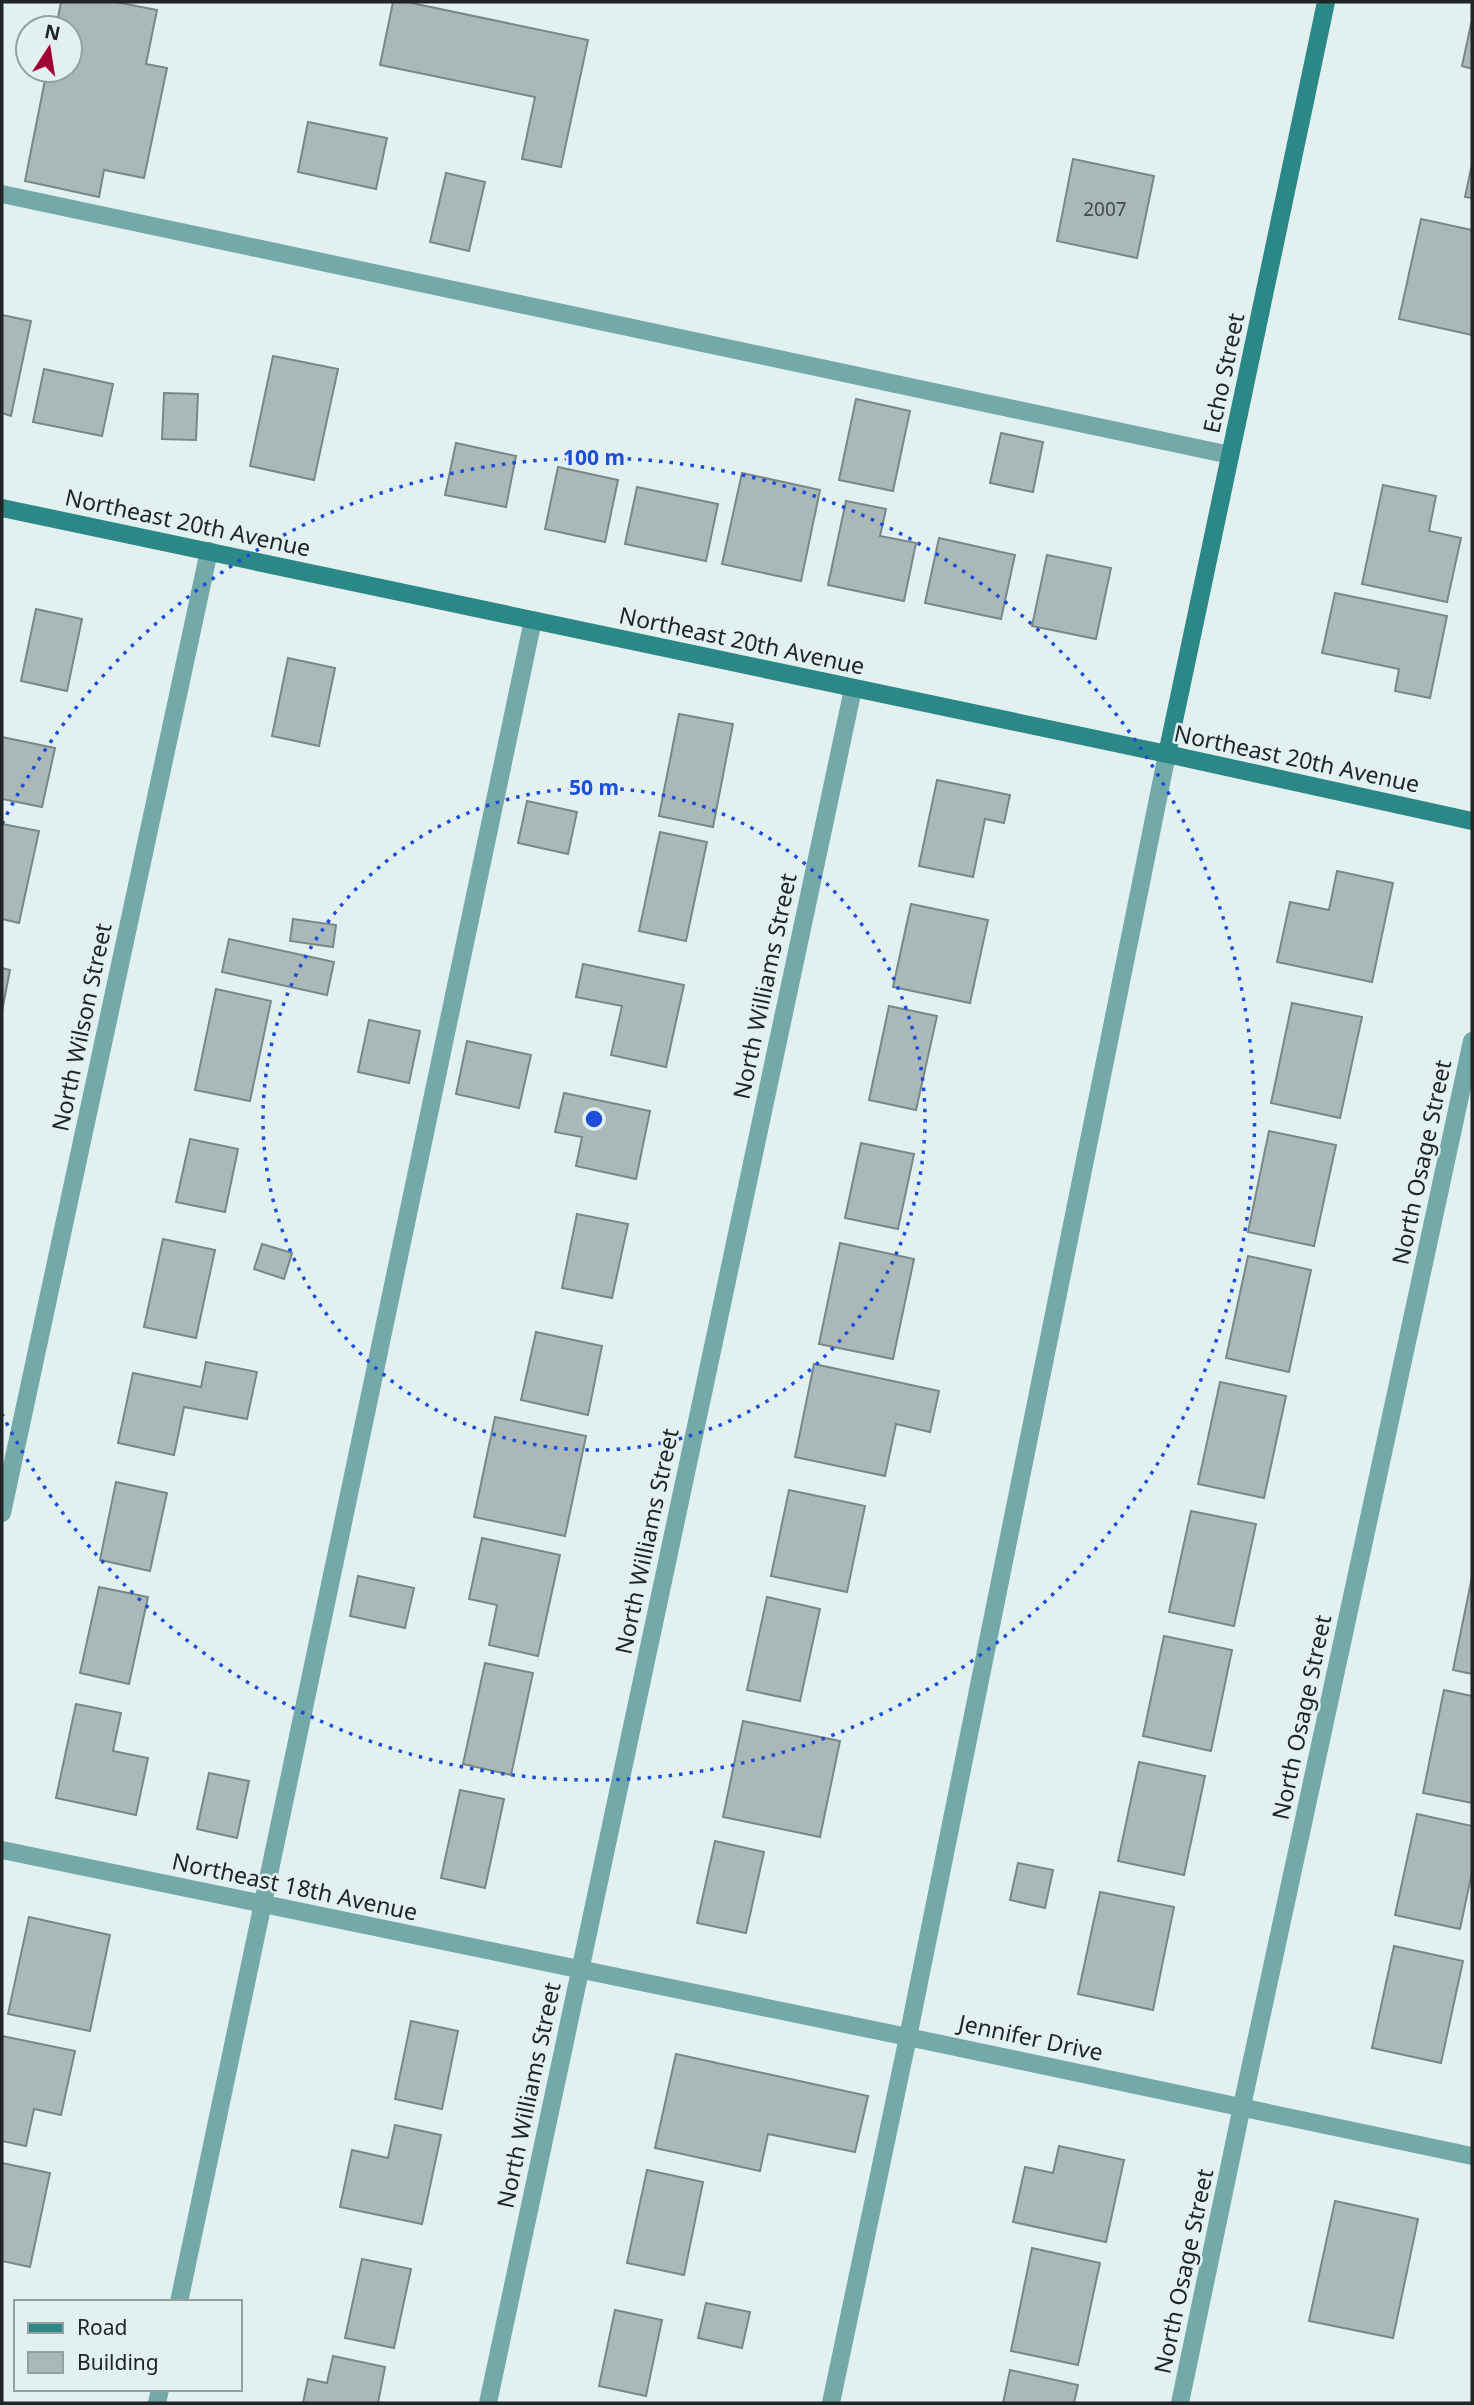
<svg xmlns="http://www.w3.org/2000/svg" width="1474" height="2405" viewBox="0 0 1474 2405" font-family="'Noto Sans',sans-serif">
  <rect width="100%" height="100%" fill="#e2f0f0"/>
  <path fill="#aab8b8" stroke="#7a8787" stroke-width="2" d="M 61,2 L 116,2 L 157,10 L 146,64 L 167,68 L 144,178 L 104,170 L 99,197 L 25,181 L 47,70 L 70,70 L 70,28 L 56,28 Z
    M 393,2 L 407,2 L 588,40 L 561,167 L 522,159 L 535,97 L 380,65 Z
    M 1471,24 L 1472,24 L 1472,69 L 1462,66 Z
    M 308,122 L 387,138 L 376,189 L 298,172 Z
    M 1073,159 L 1154,176 L 1137,258 L 1057,241 Z
    M 1472,164 L 1472,198 L 1465,197 Z
    M 446,173 L 485,182 L 469,251 L 430,242 Z
    M 1421,219 L 1472,230 L 1472,335 L 1399,319 Z
    M 2,315 L 31,321 L 11,416 L 2,413 Z
    M 273,356 L 338,369 L 314,480 L 250,466 Z
    M 44,369 L 113,384 L 102,436 L 33,422 Z
    M 164,393 L 198,394 L 196,440 L 162,439 Z
    M 856,399 L 910,411 L 893,491 L 839,480 Z
    M 1001,433 L 1043,442 L 1033,492 L 990,483 Z
    M 456,443 L 516,456 L 506,507 L 445,495 Z
    M 558,467 L 618,480 L 605,542 L 545,529 Z
    M 742,473 L 820,490 L 801,581 L 722,564 Z
    M 1383,485 L 1436,496 L 1429,531 L 1461,538 L 1447,602 L 1362,584 Z
    M 637,487 L 718,504 L 706,561 L 625,544 Z
    M 846,501 L 886,509 L 880,536 L 916,543 L 904,601 L 828,585 Z
    M 939,538 L 1015,555 L 1001,619 L 925,603 Z
    M 1047,555 L 1111,568 L 1096,639 L 1032,626 Z
    M 1335,593 L 1447,616 L 1430,698 L 1395,691 L 1399,669 L 1322,653 Z
    M 36,609 L 82,619 L 67,691 L 21,681 Z
    M 288,658 L 335,668 L 319,746 L 272,736 Z
    M 679,714 L 733,724 L 713,827 L 659,816 Z
    M 2,737 L 55,748 L 42,807 L 2,799 Z
    M 937,780 L 1010,795 L 1004,823 L 985,819 L 973,877 L 919,866 Z
    M 527,801 L 577,812 L 568,854 L 518,843 Z
    M 2,824 L 39,831 L 19,923 L 2,919 Z
    M 660,832 L 707,842 L 686,941 L 639,931 Z
    M 1337,871 L 1393,883 L 1372,982 L 1277,962 L 1290,902 L 1329,910 Z
    M 911,904 L 988,920 L 970,1003 L 893,987 Z
    M 293,919 L 336,925 L 333,947 L 290,941 Z
    M 229,939 L 334,962 L 327,995 L 222,972 Z
    M 583,964 L 684,985 L 666,1067 L 611,1055 L 622,1006 L 576,997 Z
    M 2,968 L 10,970 L 2,1011 Z
    M 216,989 L 271,1001 L 250,1101 L 195,1090 Z
    M 1292,1003 L 1362,1017 L 1340,1118 L 1271,1103 Z
    M 889,1006 L 937,1016 L 916,1110 L 869,1100 Z
    M 369,1020 L 420,1031 L 409,1083 L 358,1072 Z
    M 467,1041 L 531,1055 L 519,1108 L 456,1094 Z
    M 564,1093 L 650,1111 L 636,1179 L 576,1166 L 582,1137 L 555,1132 Z
    M 1269,1131 L 1336,1145 L 1314,1246 L 1248,1232 Z
    M 190,1139 L 238,1149 L 225,1212 L 176,1202 Z
    M 861,1143 L 914,1154 L 898,1229 L 845,1218 Z
    M 577,1214 L 628,1224 L 612,1298 L 562,1288 Z
    M 163,1239 L 215,1250 L 196,1338 L 144,1327 Z
    M 840,1243 L 914,1259 L 893,1359 L 819,1344 Z
    M 262,1244 L 292,1253 L 284,1279 L 254,1269 Z
    M 1248,1256 L 1311,1270 L 1289,1372 L 1226,1358 Z
    M 536,1332 L 602,1346 L 588,1415 L 521,1400 Z
    M 206,1362 L 257,1372 L 247,1419 L 184,1407 L 174,1455 L 118,1443 L 133,1373 L 201,1387 Z
    M 814,1364 L 939,1391 L 930,1432 L 896,1424 L 885,1476 L 795,1457 Z
    M 1220,1382 L 1286,1396 L 1264,1498 L 1198,1484 Z
    M 495,1417 L 586,1436 L 565,1536 L 474,1517 Z
    M 116,1482 L 167,1493 L 150,1571 L 100,1560 Z
    M 789,1490 L 865,1506 L 847,1592 L 771,1576 Z
    M 1191,1511 L 1256,1524 L 1234,1626 L 1169,1612 Z
    M 482,1538 L 560,1555 L 538,1656 L 489,1645 L 497,1605 L 469,1599 Z
    M 358,1576 L 414,1588 L 405,1628 L 350,1616 Z
    M 1472,1577 L 1472,1674 L 1453,1670 Z
    M 99,1587 L 148,1597 L 129,1684 L 80,1673 Z
    M 767,1597 L 820,1609 L 800,1701 L 747,1690 Z
    M 1164,1636 L 1232,1650 L 1211,1751 L 1143,1736 Z
    M 485,1663 L 533,1673 L 511,1775 L 463,1764 Z
    M 1444,1690 L 1472,1696 L 1472,1803 L 1423,1793 Z
    M 76,1704 L 121,1713 L 113,1751 L 148,1758 L 136,1815 L 56,1798 Z
    M 743,1721 L 840,1741 L 820,1837 L 723,1817 Z
    M 1139,1762 L 1205,1776 L 1184,1875 L 1118,1861 Z
    M 209,1773 L 249,1781 L 237,1838 L 197,1829 Z
    M 460,1790 L 504,1799 L 485,1888 L 441,1878 Z
    M 1417,1814 L 1472,1826 L 1472,1872 L 1460,1929 L 1395,1915 Z
    M 715,1841 L 764,1852 L 746,1933 L 697,1923 Z
    M 1018,1863 L 1053,1870 L 1045,1908 L 1010,1900 Z
    M 1100,1892 L 1174,1907 L 1153,2010 L 1078,1994 Z
    M 29,1917 L 110,1935 L 90,2031 L 8,2014 Z
    M 1394,1946 L 1463,1961 L 1441,2063 L 1372,2048 Z
    M 411,2021 L 458,2031 L 442,2109 L 395,2099 Z
    M 2,2036 L 75,2051 L 61,2115 L 34,2109 L 26,2146 L 2,2141 Z
    M 676,2054 L 868,2096 L 855,2152 L 768,2134 L 760,2171 L 655,2148 Z
    M 395,2125 L 441,2135 L 422,2224 L 340,2207 L 352,2150 L 388,2158 Z
    M 1059,2146 L 1124,2160 L 1106,2242 L 1013,2222 L 1025,2167 L 1053,2173 Z
    M 2,2163 L 50,2173 L 30,2267 L 2,2261 Z
    M 647,2170 L 703,2182 L 684,2275 L 627,2263 Z
    M 1335,2201 L 1418,2219 L 1393,2338 L 1309,2321 Z
    M 1032,2248 L 1100,2263 L 1078,2365 L 1011,2351 Z
    M 362,2259 L 411,2269 L 394,2348 L 345,2338 Z
    M 706,2303 L 750,2312 L 742,2348 L 698,2338 Z
    M 615,2310 L 662,2320 L 646,2396 L 599,2386 Z
    M 333,2356 L 385,2367 L 378,2403 L 303,2403 L 308,2379 L 327,2383 Z
    M 1010,2370 L 1078,2385 L 1074,2403 L 1003,2403 Z"/>
  <g fill="none" stroke-linecap="round" stroke-linejoin="round">
    <path stroke="#74a9a9" stroke-width="18" d="M 2,194 L 1230,455
      M 179,2302 L 533,620
      M 157,2403 L 160,2389
      M 831,2403 L 908,2037 L 1167,754"/>
    <path stroke="#74a9a9" stroke-width="18" d="M 2,1513 L 209,551
      M 2,1850 L 908,2037 L 1472,2156
      M 488,2403 L 853,689
      M 1180,2403 L 1242,2106 L 1472,1041"/>
    <path stroke="#2c8787" stroke-width="18" d="M 2,508 L 1167,754 L 1472,821
      M 1167,754 L 1326,2"/>
  </g>
  <g fill="none" stroke="#1d4ed8" stroke-width="3.5" stroke-dasharray="3.5 7">
    <circle cx="594" cy="1119" r="331"/>
    <path d="M2 824A661 661 0 1 1 2 1414"/>
  </g>
  <g text-anchor="middle" dominant-baseline="central" stroke-width="5" stroke-linejoin="round" paint-order="stroke">
    <g font-size="19" fill="#424a4a">
      <text x="1105" y="209">2007</text>
    </g>
    <g font-size="23" fill="#202525" stroke="#e2f0f0">
      <text transform="translate(1223 373) rotate(-78)">Echo Street</text>
      <text transform="translate(188 522) rotate(12)">Northeast 20th Avenue</text>
      <text transform="translate(742 640) rotate(12)">Northeast 20th Avenue</text>
      <text transform="translate(1297 758) rotate(12)">Northeast 20th Avenue</text>
      <text transform="translate(764 986) rotate(-78)">North Williams Street</text>
      <text transform="translate(81 1027) rotate(-78)">North Wilson Street</text>
      <text transform="translate(1421 1162) rotate(-78)">North Osage Street</text>
      <text transform="translate(646 1541) rotate(-78)">North Williams Street</text>
      <text transform="translate(1301 1717) rotate(-78)">North Osage Street</text>
      <text transform="translate(295 1886) rotate(12)">Northeast 18th Avenue</text>
      <text transform="translate(1031 2037) rotate(12)">Jennifer Drive</text>
      <text transform="translate(528 2095) rotate(-78)">North Williams Street</text>
      <text transform="translate(1183 2271) rotate(-78)">North Osage Street</text>
    </g>
  </g>
  <circle cx="594" cy="1119" r="10" fill="#1d4ed8" stroke="#e2f0f0" stroke-width="3.5"/>
  <g font-size="21" text-anchor="middle" font-weight="bold" fill="#1d4ed8" stroke="#e2f0f0" stroke-width="5" stroke-linejoin="round" paint-order="stroke">
    <text x="594" y="465">100 m</text>
    <text x="594" y="795">50 m</text>
  </g>
  <rect width="1474" height="2405" fill="none" stroke="#202525" stroke-width="7"/>
  <rect x="14" y="2300" width="228" height="91" fill="#e2f0f0" stroke="#949f9f" stroke-width="2"/>
  <rect x="28" y="2323" width="35" height="10" fill="#2c8787" stroke="#949f9f" stroke-width="2"/>
  <text x="77" y="2335" font-size="21" fill="#202525">Road</text>
  <rect x="28" y="2352" width="35" height="21" fill="#aab8b8" stroke="#949f9f" stroke-width="2"/>
  <text x="77" y="2370" font-size="21" fill="#202525">Building</text>
  <g transform="translate(49 49) rotate(12)"><circle r="33" fill="#e2f0f0" stroke="#949f9f" stroke-width="2"/>
  <path d="M0-5L12 26L0 18L-12 26Z" fill="#a10133"/>
  <text y="-10" font-size="19" font-weight="bold" text-anchor="middle" fill="#202525">N</text>
  </g>
</svg>
